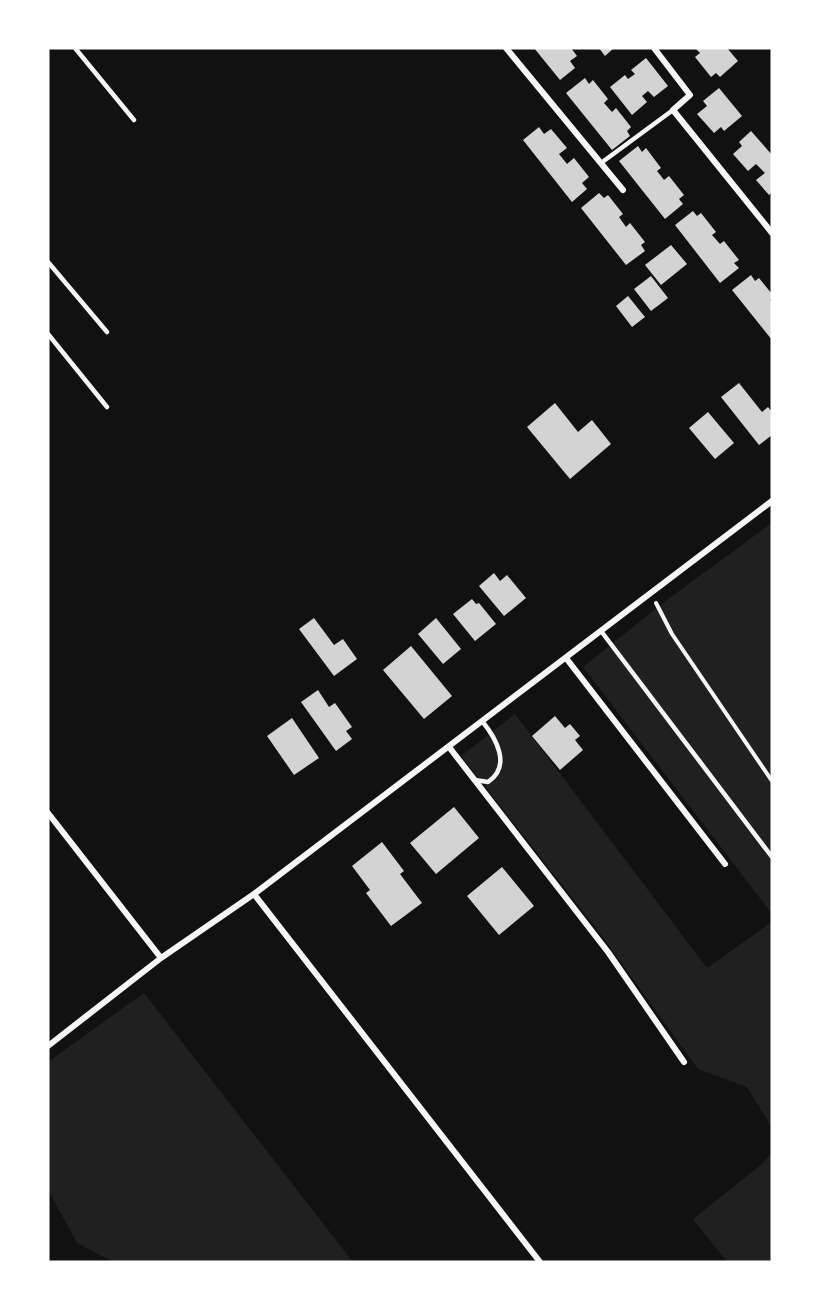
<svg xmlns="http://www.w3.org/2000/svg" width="820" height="1310" viewBox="0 0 820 1310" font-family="Signika,sans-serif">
  <rect width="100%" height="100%" fill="#111"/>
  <path fill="#202020" d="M 772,523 L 772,914 L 583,667 L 664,602 Z
    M 515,714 L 707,968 L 772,922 L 772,1128 L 747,1087 L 698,1069 L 593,924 L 461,756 Z
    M 144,993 L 353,1262 L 113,1262 L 77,1243 L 48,1190 L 48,1062 Z
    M 772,1152 L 772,1262 L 727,1262 L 693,1219 L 762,1164 Z"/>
  <path fill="#d3d3d3" d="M 534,48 L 571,48 L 577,56 L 570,61 L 575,68 L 560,80 Z
    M 599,48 L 614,48 L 605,56 Z
    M 695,48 L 727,48 L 738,61 L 720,77 L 716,73 L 711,77 L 695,57 L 700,53 Z
    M 646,58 L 668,86 L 654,97 L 648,91 L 642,96 L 647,102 L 632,115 L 610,87 L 625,75 L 628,79 L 635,74 L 631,70 Z
    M 585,78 L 589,84 L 593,80 L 608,99 L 604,103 L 612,112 L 616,108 L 631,127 L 627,131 L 630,136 L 612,150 L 566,93 Z
    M 719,88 L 742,116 L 724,131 L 721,127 L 714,133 L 697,114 L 707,106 L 703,101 Z
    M 539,127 L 544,134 L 551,129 L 567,148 L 559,154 L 567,164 L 574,158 L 589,177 L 582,183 L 587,189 L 572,202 L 523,140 Z
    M 751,131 L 772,155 L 772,192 L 769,195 L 756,180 L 765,173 L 756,164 L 748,171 L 733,154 L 742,146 L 739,142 Z
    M 638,146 L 642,152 L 646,148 L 661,168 L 657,171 L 664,180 L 669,176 L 684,195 L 679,199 L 683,204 L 665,219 L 619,161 Z
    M 599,193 L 604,198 L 608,195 L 623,214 L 619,217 L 626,227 L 630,223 L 645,242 L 641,245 L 645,251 L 626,265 L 581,208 Z
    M 693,211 L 697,216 L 701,213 L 716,232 L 712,235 L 720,244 L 724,241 L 739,260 L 734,263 L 739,268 L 720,283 L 675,225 Z
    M 671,245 L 687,264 L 661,285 L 645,265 Z
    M 751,275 L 755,281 L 759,278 L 772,294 L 772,299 L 770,300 L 772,302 L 772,340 L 732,290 Z
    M 651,276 L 668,298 L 651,311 L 634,289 Z
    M 628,296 L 645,317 L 632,327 L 616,306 Z
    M 739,383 L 762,412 L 768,407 L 772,412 L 772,435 L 759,445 L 721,397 Z
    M 555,403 L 578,432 L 592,420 L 611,444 L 570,479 L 527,427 Z
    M 708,412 L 734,443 L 715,459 L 689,428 Z
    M 494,573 L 500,581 L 507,575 L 526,598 L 504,616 L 479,586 Z
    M 472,599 L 476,604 L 479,603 L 496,624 L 475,641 L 453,614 Z
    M 314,618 L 334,645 L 343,639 L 357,659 L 334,676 L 299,629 Z
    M 436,618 L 461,649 L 443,664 L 418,634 Z
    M 411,646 L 452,696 L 424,719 L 383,670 Z
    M 318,690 L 329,707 L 335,703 L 352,727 L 346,731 L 352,739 L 336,751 L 301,702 Z
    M 555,716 L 565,728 L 570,724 L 580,736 L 575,740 L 583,750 L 560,770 L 532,736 Z
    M 292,718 L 319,758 L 294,775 L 267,736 Z
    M 454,807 L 479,838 L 436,874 L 410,843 Z
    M 382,842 L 404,871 L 400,874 L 422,903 L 391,926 L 366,893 L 370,890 L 352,866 Z
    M 502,867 L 534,906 L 499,935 L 467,896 Z"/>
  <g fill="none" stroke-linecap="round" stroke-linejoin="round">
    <path stroke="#f5f5f5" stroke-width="4" d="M 656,603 L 672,634 L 772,781"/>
    <path stroke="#f5f5f5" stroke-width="4.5" d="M 75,48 L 134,120
      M 601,163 L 673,110
      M 48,262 L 107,332
      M 48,334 L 107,407
      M 601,631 L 772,857
      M 475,780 L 488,782 C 512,766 496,738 482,721"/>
    <path stroke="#f5f5f5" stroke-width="6" d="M 506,48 L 623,190
      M 654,48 L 690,95 L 673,110 L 772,233
      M 566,658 L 725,864
      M 449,747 L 608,952 L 684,1062
      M 48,813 L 161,958
      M 254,894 L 540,1262
      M 48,1046 L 161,958 L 254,894 L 772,501"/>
  </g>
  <rect width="820" height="1310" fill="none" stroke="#ffffff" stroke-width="99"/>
</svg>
